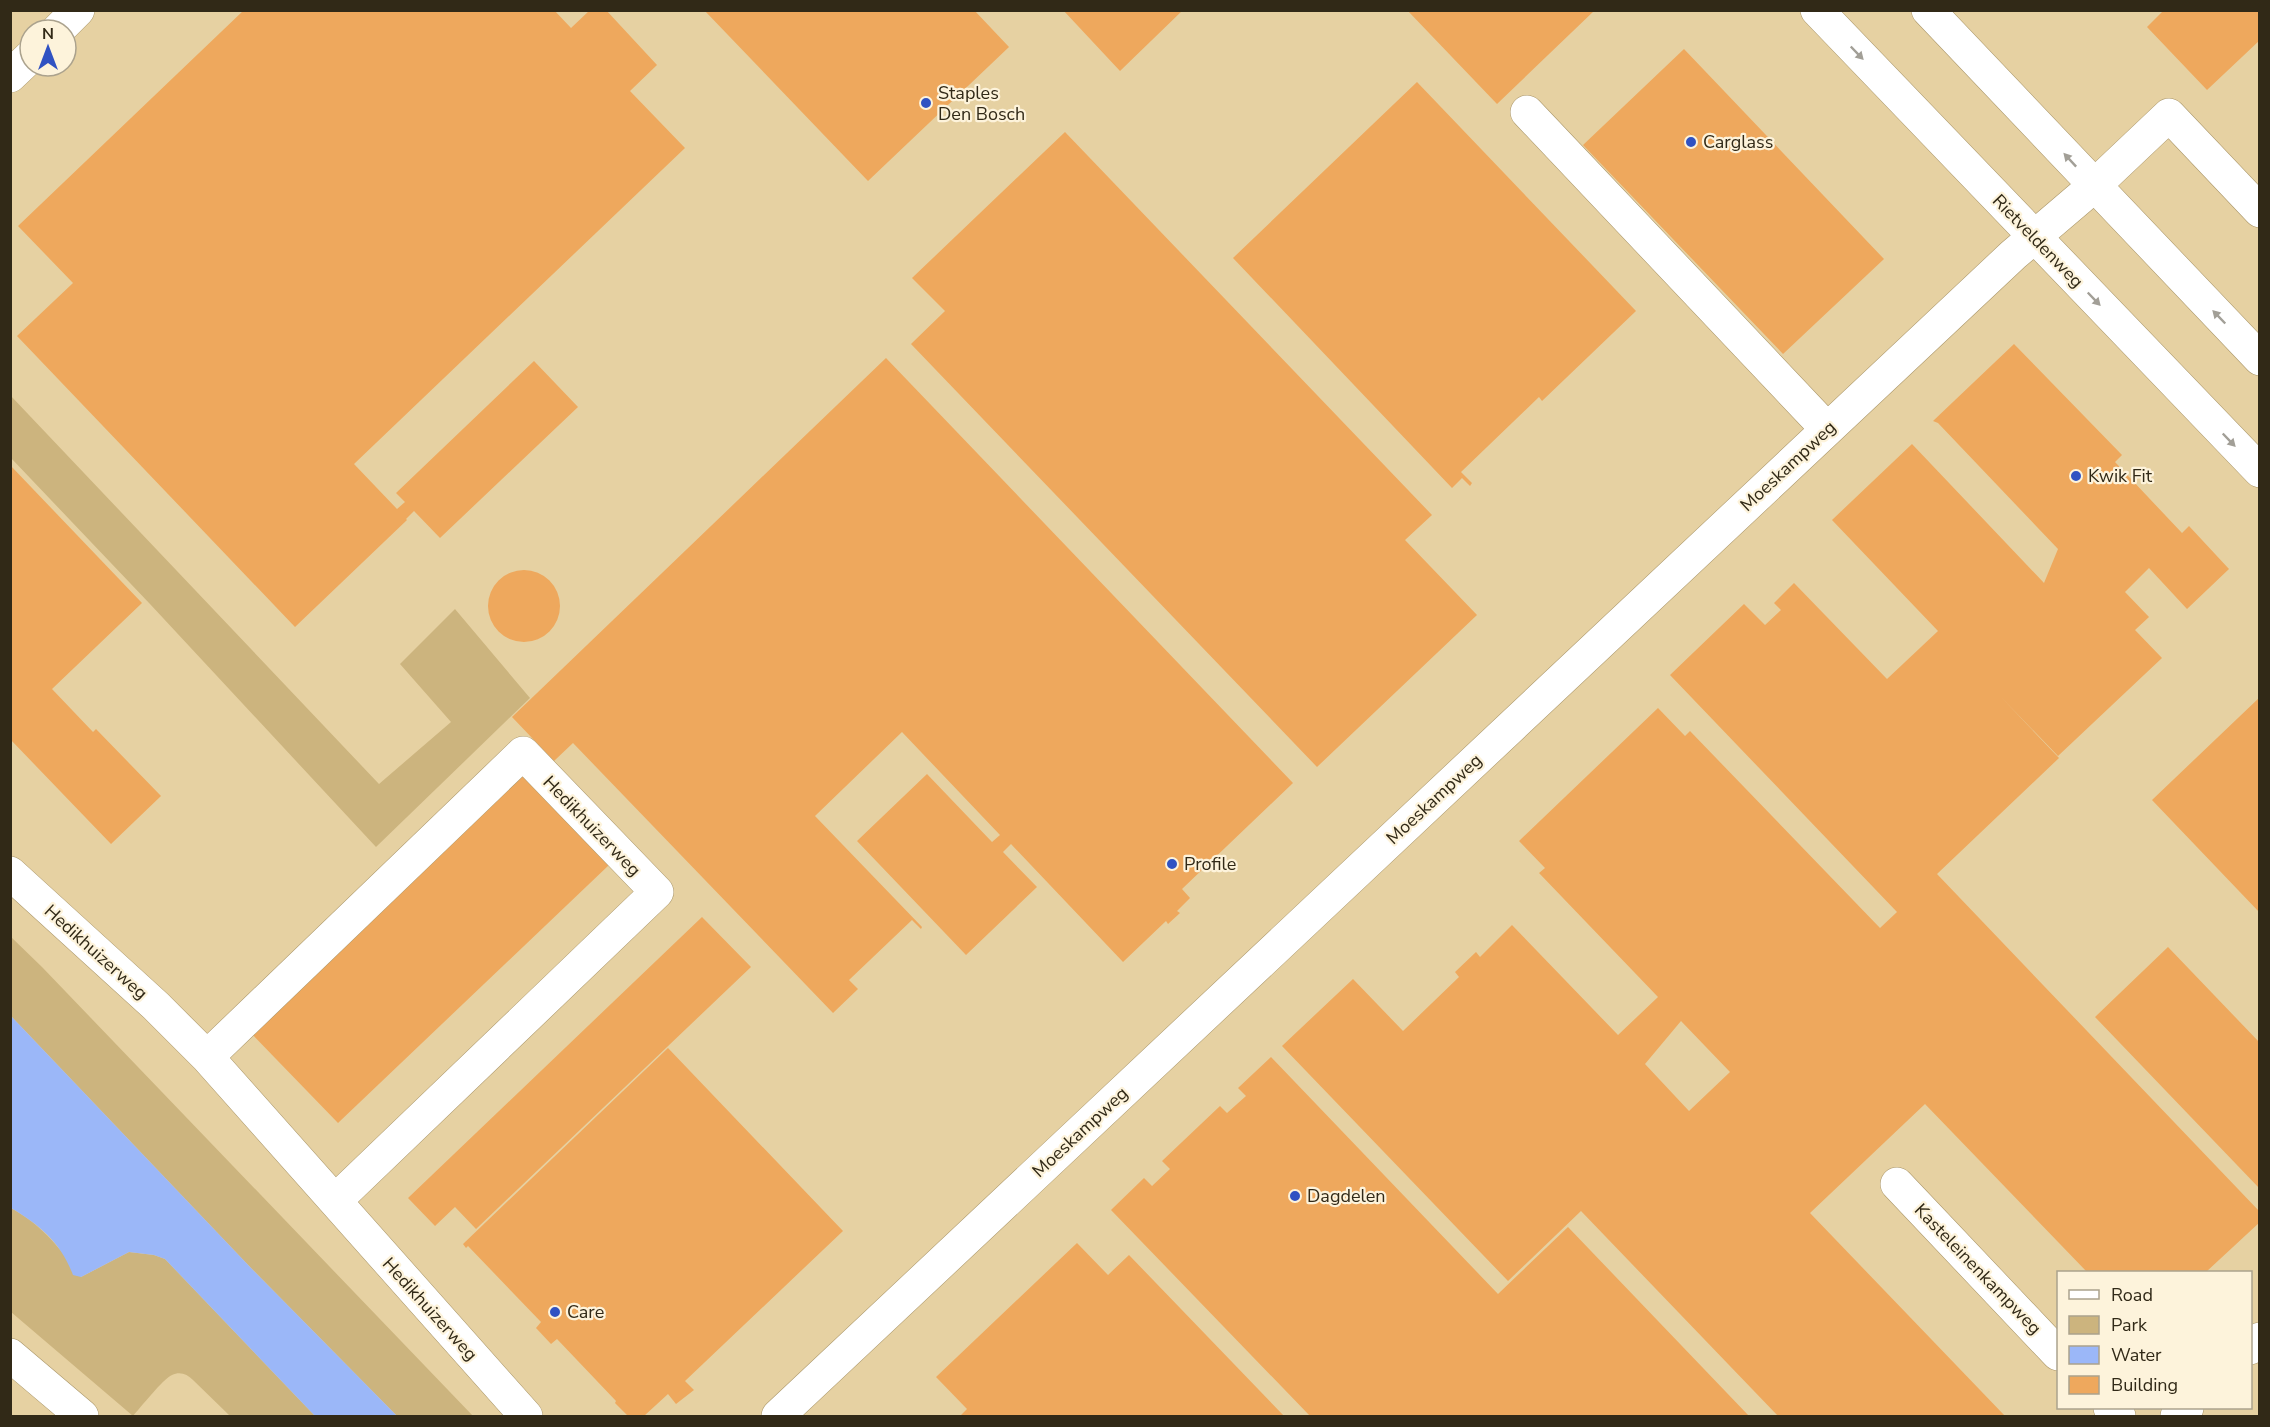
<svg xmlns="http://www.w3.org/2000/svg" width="2270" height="1427" viewBox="0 0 2270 1427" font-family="'Nunito Sans',sans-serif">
  <rect width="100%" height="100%" fill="#e6d1a2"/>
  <path fill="#ccb47e" d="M 10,395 L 379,784 L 451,722 L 400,664 L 455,609 L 530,698 L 376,847 L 150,604 L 11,458 Z
    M 10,936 L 42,967 L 473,1416 L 397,1416 L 251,1268 L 11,1016 Z
    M 11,1208 C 43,1226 59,1247 81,1277 L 129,1252 L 154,1255 L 165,1259 L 315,1416 L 230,1416 L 193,1380 C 187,1374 180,1371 172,1375 C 163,1379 141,1407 133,1416 L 11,1312 Z"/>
  <path fill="#9bb7f8" d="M 11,1016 L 251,1268 L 397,1416 L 315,1416 L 165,1259 L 154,1255 L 129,1252 L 81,1277 L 73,1275 C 61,1243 40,1225 11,1208 Z"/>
  <path fill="#eea85d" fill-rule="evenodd" d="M 244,10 L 554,10 L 571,28 L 590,10 L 606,10 L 657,65 L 630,91 L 685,148 L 354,464 L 397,509 L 405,502 L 396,493 L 534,361 L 578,407 L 440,538 L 414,511 L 406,519 L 407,520 L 295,627 L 17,336 L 73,283 L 18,226 Z
    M 704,10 L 974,10 L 1009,47 L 868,181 Z
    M 1063,10 L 1183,10 L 1120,71 Z
    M 1407,10 L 1595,10 L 1497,104 Z
    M 2164,10 L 2260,10 L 2260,40 L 2207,90 L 2147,27 Z
    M 1684,49 L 1884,259 L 1783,354 L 1583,145 Z
    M 1417,82 L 1636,311 L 1542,401 L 1539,397 L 1461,472 L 1472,483 L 1470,486 L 1462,478 L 1452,488 L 1233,258 Z
    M 1065,132 L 1432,515 L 1405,540 L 1477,615 L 1317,767 L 911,344 L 945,311 L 912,278 Z
    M 2014,344 L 2122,455 L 2115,462 L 2182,533 L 2189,526 L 2229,569 L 2187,609 L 2149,568 L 2125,592 L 2149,617 L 2135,630 L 2162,658 L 2058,756 L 2000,696 L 2059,758 L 1937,874 L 2260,1212 L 2260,1222 L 2206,1272 L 2087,1272 L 1925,1104 L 1810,1213 L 2005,1416 L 1778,1416 L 1581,1211 L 1508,1281 L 1282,1046 L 1353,979 L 1403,1031 L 1459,977 L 1455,972 L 1476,952 L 1480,957 L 1512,925 L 1618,1035 L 1658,997 L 1539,873 L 1545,868 L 1519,841 L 1658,708 L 1685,736 L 1690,731 L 1880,928 L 1897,912 L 1670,675 L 1744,604 L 1765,625 L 1781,610 L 1774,603 L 1794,583 L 1887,679 L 1938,631 L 1832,520 L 1912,444 L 2044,583 L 2058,549 L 1938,423 L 1933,421 ZM 1681,1021 L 1730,1072 L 1689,1111 L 1645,1064 Z
    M 886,358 L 1293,783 L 1182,889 L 1190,898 L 1177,911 L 1180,913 L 1168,924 L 1166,921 L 1123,962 L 1011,844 L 1003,852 L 1037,887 L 966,955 L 857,841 L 927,774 L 992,842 L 1000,835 L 902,732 L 815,816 L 922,927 L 921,929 L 912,920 L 849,980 L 858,989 L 833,1013 L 573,743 L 554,761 L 512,717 Z
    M 10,465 L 142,603 L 52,689 L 93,732 L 96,729 L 161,796 L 111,844 L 10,739 Z
    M488 606a36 36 0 1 1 72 0a36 36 0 1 1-72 0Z
    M 2260,697 L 2260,913 L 2152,800 Z
    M 520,774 L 609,865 L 338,1123 L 249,1031 Z
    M 702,917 L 751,967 L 476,1229 L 455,1207 L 435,1226 L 408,1198 Z
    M 2168,947 L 2260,1043 L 2260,1189 L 2095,1017 Z
    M 668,1048 L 843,1231 L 685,1381 L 694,1390 L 676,1404 L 668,1394 L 644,1416 L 628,1416 L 615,1403 L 616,1401 L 557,1339 L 551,1344 L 536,1328 L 541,1322 L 468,1246 L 466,1248 L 463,1244 Z
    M 1271,1057 L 1498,1294 L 1568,1227 L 1749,1416 L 1310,1416 L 1111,1210 L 1144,1178 L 1152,1186 L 1170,1169 L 1162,1161 L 1220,1106 L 1227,1113 L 1246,1096 L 1238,1088 Z
    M 1077,1243 L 1108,1275 L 1129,1255 L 1284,1416 L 960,1416 L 967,1409 L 936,1377 Z"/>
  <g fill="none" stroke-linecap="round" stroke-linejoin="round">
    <defs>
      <path id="minor" d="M 58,30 L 78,10
        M 10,76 L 30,57
        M 1527,112 L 1827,429
        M 10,873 L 156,1006 L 207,1057 L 526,1416
        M 207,1057 L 523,753 L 657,892 L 335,1201
        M 1897,1184 L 2058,1354
        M 2250,1348 L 2260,1339
        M 10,1355 L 82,1416
        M 2110,1408 L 2119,1416
        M 778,1416 L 2013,255 L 2094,186 L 2169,115 L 2260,211
        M 2177,1416 L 2187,1408"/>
      <path id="major" d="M 1817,10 L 2260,471
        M 1928,10 L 2260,359"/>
    </defs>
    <use href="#minor" stroke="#aa9669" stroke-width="34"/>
    <use href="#major" stroke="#aa9669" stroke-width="34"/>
    <use href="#minor" stroke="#fff" stroke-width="33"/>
    <use href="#major" stroke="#fff" stroke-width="33"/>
  </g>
  <defs><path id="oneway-solid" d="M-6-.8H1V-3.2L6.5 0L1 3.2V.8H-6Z" transform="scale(1.5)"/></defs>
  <g fill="#a29f97">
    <use href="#oneway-solid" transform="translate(1857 53) rotate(46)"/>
    <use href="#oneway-solid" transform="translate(2070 160) rotate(-133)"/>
    <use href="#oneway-solid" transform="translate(2094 299) rotate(46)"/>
    <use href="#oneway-solid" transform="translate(2219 317) rotate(-134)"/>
    <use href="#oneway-solid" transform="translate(2229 440) rotate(46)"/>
  </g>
  <g fill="#3052c2" stroke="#fdf3db" stroke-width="2">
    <circle cx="926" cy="103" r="6"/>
    <circle cx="1691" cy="142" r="6"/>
    <circle cx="2076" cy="476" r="6"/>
    <circle cx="1172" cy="864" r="6"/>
    <circle cx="1295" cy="1196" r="6"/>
    <circle cx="555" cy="1312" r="6"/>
  </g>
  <g text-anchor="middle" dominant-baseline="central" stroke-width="4.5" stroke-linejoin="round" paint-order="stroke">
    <g font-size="18" fill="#312917" stroke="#fdf3db" text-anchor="start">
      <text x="938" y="93">Staples<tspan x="938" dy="21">Den Bosch</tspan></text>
      <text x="1703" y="142">Carglass</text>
      <text x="2088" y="476">Kwik Fit</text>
      <text x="1184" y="864">Profile</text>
      <text x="1307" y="1196">Dagdelen</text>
      <text x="567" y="1312">Care</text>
    </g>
    <g font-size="18" fill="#312917" stroke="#fdf3db">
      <text transform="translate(2038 241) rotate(46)">Rietveldenweg</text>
      <text transform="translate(1788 466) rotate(-43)">Moeskampweg</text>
      <text transform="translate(1434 799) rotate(-43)">Moeskampweg</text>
      <text transform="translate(592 826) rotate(46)">Hedikhuizerweg</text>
      <text transform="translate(96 952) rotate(42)">Hedikhuizerweg</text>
      <text transform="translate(1080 1132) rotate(-43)">Moeskampweg</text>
      <text transform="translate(1978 1269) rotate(46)">Kasteleinenkampweg</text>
      <text transform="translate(430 1309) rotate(48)">Hedikhuizerweg</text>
    </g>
  </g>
  <rect width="2270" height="1427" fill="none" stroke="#312917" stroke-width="24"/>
  <rect x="2057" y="1271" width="195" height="138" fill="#fdf3db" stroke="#aba28d" stroke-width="1.5"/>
  <rect x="2069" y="1290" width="30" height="9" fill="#ffffff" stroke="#aba28d" stroke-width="1.5"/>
  <text x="2111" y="1301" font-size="18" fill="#312917">Road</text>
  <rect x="2069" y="1316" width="30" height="18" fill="#ccb47e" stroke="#aba28d" stroke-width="1.5"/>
  <text x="2111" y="1331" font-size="18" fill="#312917">Park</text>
  <rect x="2069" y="1346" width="30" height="18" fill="#9bb7f8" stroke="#aba28d" stroke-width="1.5"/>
  <text x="2111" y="1361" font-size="18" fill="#312917">Water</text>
  <rect x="2069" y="1376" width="30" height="18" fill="#eea85d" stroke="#aba28d" stroke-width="1.5"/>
  <text x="2111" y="1391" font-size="18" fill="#312917">Building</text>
  <g transform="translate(48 48)"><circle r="28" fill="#fdf3db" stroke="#aba28d" stroke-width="1.5"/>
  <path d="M0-4.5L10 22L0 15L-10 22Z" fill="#3052c2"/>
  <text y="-9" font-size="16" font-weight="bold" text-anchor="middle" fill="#312917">N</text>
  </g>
</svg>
